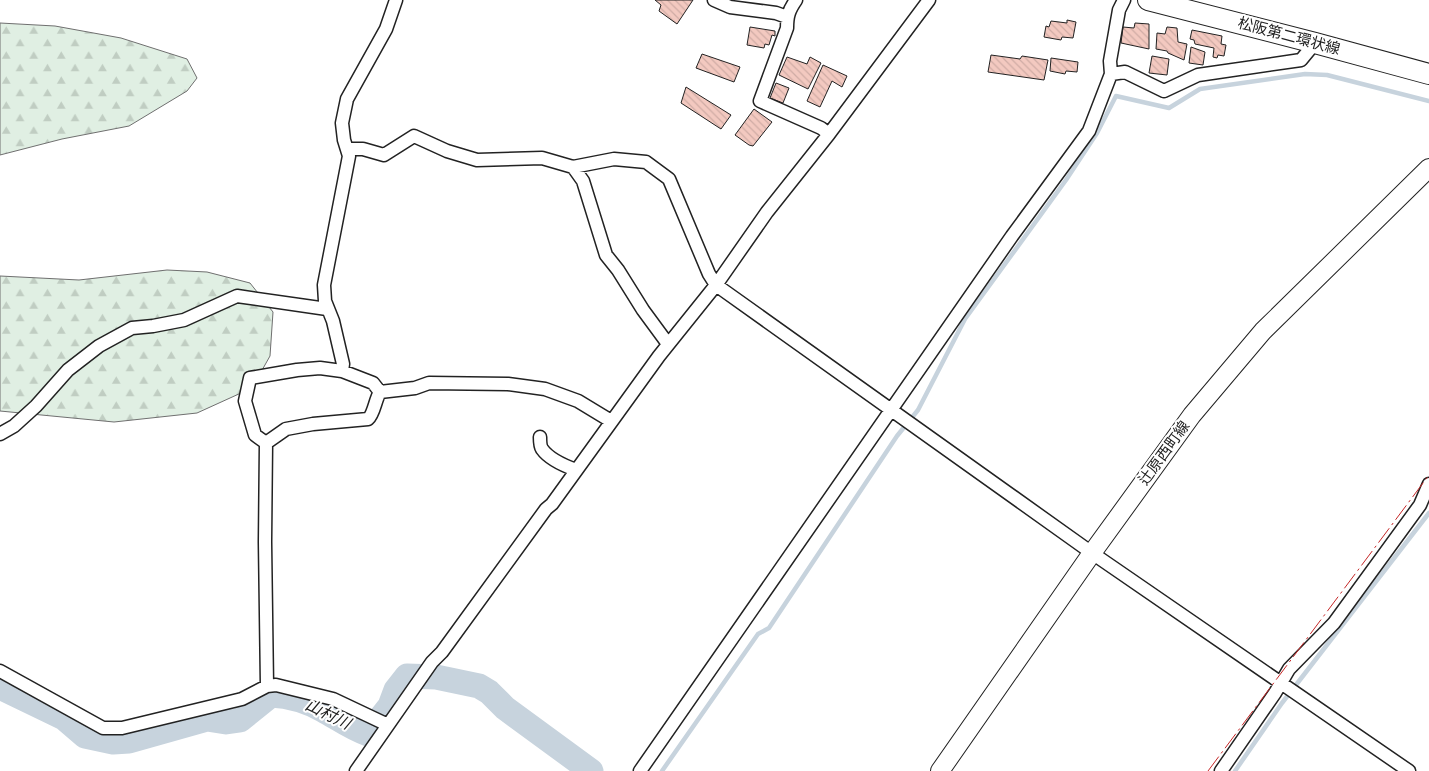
<svg xmlns="http://www.w3.org/2000/svg" width="1429" height="771" viewBox="0 0 1429 771" font-family="'Work Sans','Noto Sans JP',sans-serif">
  <defs>
    <pattern id="forest-firs" width="22" height="20" patternUnits="userSpaceOnUse" patternTransform="scale(1.25)"><rect width="22" height="20" fill="#e0efe3"/><path d="M5 1l3.5 6h-7zM16 11l3.5 6h-7z" fill="#c0cdc2"/></pattern>
    <pattern id="building-back-hatch" width="6" height="6" patternUnits="userSpaceOnUse" patternTransform="scale(1.25)"><rect width="6" height="6" fill="#f3c9c0"/><path d="M-1 5l2 2M0 0l6 6M5-1l2 2" fill="none" stroke="#d0aca5"/></pattern>
  </defs>
  <rect width="100%" height="100%" fill="#fff"/>
  <path fill="url(#forest-firs)" stroke="#6f6f6f" d="M 0,23 L 55,26 L 121,38 L 187,59 L 197,78 L 187,91 L 129,126 L 62,139 L 0,155 Z
    M 167,270 L 207,272 L 250,283 L 273,312 L 270,356 L 252,388 L 197,413 L 114,422 L 0,411 L 0,276 L 79,280 Z"/>
  <g fill="none" stroke-linecap="round" stroke-linejoin="round">
    <path stroke="#c7d3dd" stroke-width="4.5" d="M 662,771 L 758,634 L 769,628 L 897,436 L 918,410 L 965,319 L 1066,180 L 1097,133 L 1116,96 L 1169,108 L 1200,89 L 1305,74 L 1327,75 L 1429,101
      M 1235,771 L 1282,703 L 1429,513"/>
    <path stroke="#c7d3dd" stroke-width="25" d="M 0,687 L 64,718 L 85,736 L 113,742 L 129,741 L 207,719 L 226,722 L 240,720 L 271,695 C 289,696 307,701 323,710 C 339,719 351,728 368,734 L 390,706 L 396,690 L 407,676 L 436,677 L 479,686 L 489,692 L 505,708 L 591,771"/>
  </g>
  <path fill="url(#building-back-hatch)" stroke="#222" d="M 655,0 L 693,0 L 677,24 L 659,11 L 661,5 Z
    M 1067,20 L 1076,22 L 1073,38 L 1062,37 L 1061,40 L 1044,37 L 1046,26 L 1049,27 L 1051,21 L 1067,23 Z
    M 1135,23 L 1149,24 L 1149,49 L 1121,43 L 1123,27 L 1134,28 Z
    M 750,27 L 775,31 L 775,36 L 772,35 L 769,45 L 765,44 L 764,48 L 747,45 Z
    M 1167,27 L 1177,28 L 1178,42 L 1187,44 L 1184,60 L 1168,53 L 1167,51 L 1156,49 L 1157,33 L 1165,34 Z
    M 1192,30 L 1222,36 L 1221,44 L 1226,45 L 1224,56 L 1218,55 L 1217,58 L 1213,57 L 1214,48 L 1195,44 L 1194,40 L 1190,39 Z
    M 1191,47 L 1205,52 L 1203,65 L 1189,63 Z
    M 702,54 L 740,67 L 734,82 L 696,68 Z
    M 991,55 L 1020,59 L 1022,56 L 1048,60 L 1044,80 L 988,72 Z
    M 1152,56 L 1169,59 L 1167,75 L 1149,73 Z
    M 787,57 L 807,64 L 810,57 L 821,63 L 808,89 L 779,75 Z
    M 1051,58 L 1078,62 L 1077,72 L 1066,71 L 1065,74 L 1050,71 Z
    M 823,65 L 847,76 L 842,87 L 832,81 L 820,107 L 807,101 Z
    M 776,83 L 789,88 L 783,103 L 770,98 Z
    M 686,87 L 731,115 L 721,129 L 681,103 Z
    M 754,109 L 772,122 L 753,146 L 749,145 L 735,135 Z"/>
  <g fill="none" stroke-linecap="round" stroke-linejoin="round">
    <defs>
      <path id="street" d="M 714,0 L 730,7 L 776,13 L 787,17
        M 796,0 C 789,10 787,16 787,28 L 760,101 L 821,128 L 829,134
        M 1111,74 L 1125,72 L 1164,91 L 1198,75 L 1301,60 L 1315,43
        M 347,149 L 363,149 L 384,155 L 414,136 L 447,151 L 477,160 L 542,158 L 573,167 L 614,159 L 646,162 L 669,179 L 709,274 L 716,285 L 1092,553 L 1409,771
        M 573,167 L 583,181 L 606,255 L 618,270 L 643,310 L 668,344
        M 342,371 L 343,364 L 333,321 L 325,301 L 324,285 L 349,156 L 344,140 L 342,123 L 347,99 L 386,29 L 396,0
        M 380,392 L 415,388 L 429,383 L 508,384 L 545,389 L 578,401 L 611,421
        M 0,434 L 14,426 L 36,406 L 68,370 L 99,346 L 132,328 L 153,326 L 184,320 L 237,296 L 327,309
        M 540,437 C 540,441 540,446 542,449 C 549,459 565,466 576,470
        M 266,443 L 265,542 L 267,686
        M 266,443 L 255,435 L 245,401 L 250,378 L 297,370 L 320,368 L 342,371 L 373,383 L 380,392
        M 266,443 L 286,429 L 313,424 L 368,419 C 374,414 375,400 380,392
        M 0,671 L 103,728 L 122,728 L 242,699 L 267,686 L 276,685 L 333,699 L 388,725
        M 356,771 L 432,662 L 442,652 L 546,509 L 552,504 L 659,356 L 716,285 L 767,212 L 829,134 L 929,0
        M 640,771 L 1012,236 L 1089,131 L 1111,74 L 1110,61 L 1119,10 L 1124,0
        M 1221,771 L 1275,693 L 1289,669 L 1334,623 L 1420,505 L 1429,484"/>
      <path id="secondary" d="M 940,771 L 1092,553 L 1192,415 L 1263,331 L 1429,168"/>
      <path id="primary" d="M 1148,0 L 1315,43 L 1429,74"/>
    </defs>
    <use href="#street" stroke="#222" stroke-width="15"/>
    <use href="#secondary" stroke="#222" stroke-width="20"/>
    <use href="#primary" stroke="#222" stroke-width="22"/>
    <use href="#street" stroke="#fff" stroke-width="12"/>
    <use href="#secondary" stroke="#fff" stroke-width="18"/>
    <use href="#primary" stroke="#fff" stroke-width="20"/>
    <path stroke="#c62828" stroke-width="1" stroke-dasharray="18 4 2.5 4" stroke-linecap="butt" d="M 1208,771 L 1429,475"/>
  </g>
  <g text-anchor="middle" dominant-baseline="central" stroke-width="4" stroke-linejoin="round" paint-order="stroke">
    <g font-size="15" fill="#222" stroke="#fff">
      <text transform="translate(1289 36) rotate(15)">松阪第二環状線</text>
      <text transform="translate(1164 453) rotate(-54)">辻原西町線</text>
    </g>
    <g font-size="16" font-style="italic" fill="#222" stroke="#fff">
      <text transform="translate(328 714) rotate(26)">山村川</text>
    </g>
  </g>
</svg>
